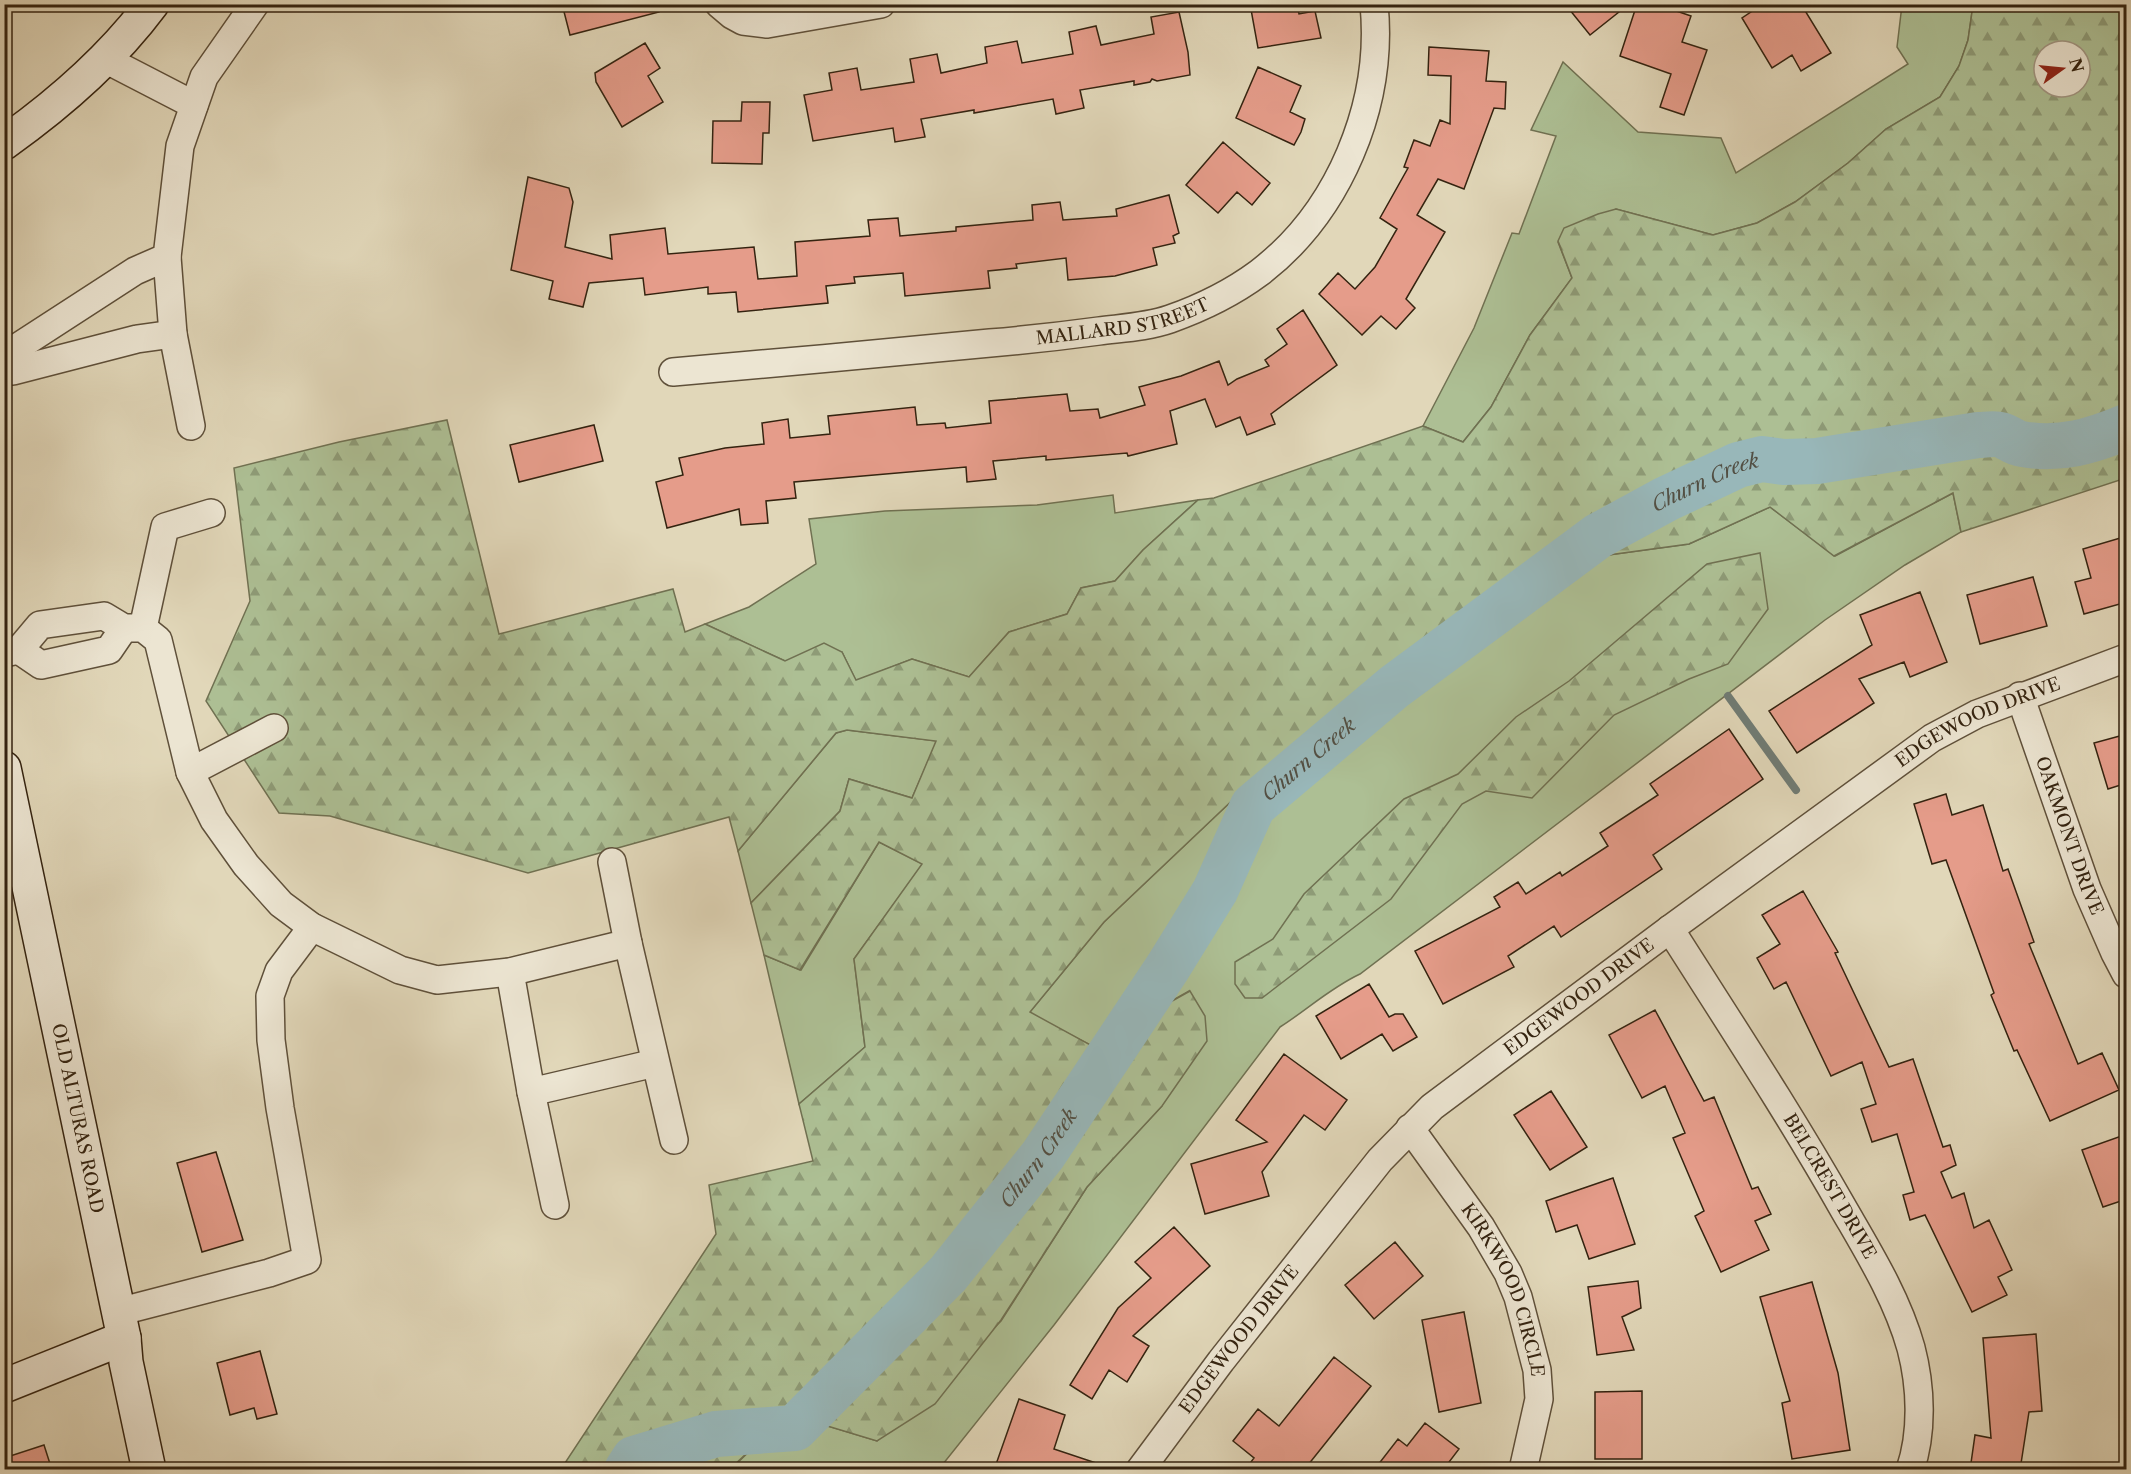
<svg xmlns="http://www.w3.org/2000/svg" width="2131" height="1474" viewBox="0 0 2131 1474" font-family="'Libre Caslon Text',serif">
  <defs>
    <pattern id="forest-firs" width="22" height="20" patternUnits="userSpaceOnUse" patternTransform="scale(1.5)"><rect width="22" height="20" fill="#adbf94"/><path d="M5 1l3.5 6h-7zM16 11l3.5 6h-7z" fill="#8e9b77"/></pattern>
  </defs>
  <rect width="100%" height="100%" fill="#e1d7b9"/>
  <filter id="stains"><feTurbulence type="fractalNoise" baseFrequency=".00333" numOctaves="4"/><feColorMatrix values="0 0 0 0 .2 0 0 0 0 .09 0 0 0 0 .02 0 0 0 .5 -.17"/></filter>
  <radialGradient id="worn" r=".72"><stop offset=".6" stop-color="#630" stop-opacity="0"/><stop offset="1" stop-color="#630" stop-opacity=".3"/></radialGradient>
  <path fill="#adbf94" stroke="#707152" stroke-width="1.5" d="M 1902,5 L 1973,5 L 1968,40 L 1959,66 L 1940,97 L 1886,129 L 1848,163 L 1795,202 L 1757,223 L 1713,235 L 1616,209 L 1558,242 L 1572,278 L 1530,335 L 1491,407 L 1463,442 L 1423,426 L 1474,328 L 1512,233 L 1519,234 L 1556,136 L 1531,130 L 1563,62 L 1638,132 L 1721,138 L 1736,173 L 1908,64 L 1897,47 Z
    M 1953,493 L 1961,532 L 1905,565 L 1825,620 L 1360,974 C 1330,988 1307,1010 1280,1027 L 1054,1325 L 939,1469 L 730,1470 L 788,1414 L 877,1441 L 1001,1321 L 1087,1187 L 1162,1106 L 1189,991 L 1092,1046 L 1029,1013 L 1104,922 L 1260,774 L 1542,564 L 1689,544 L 1770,507 L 1835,556 Z
    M 1113,495 L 1115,513 L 1198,500 L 1143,550 L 1115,581 L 1081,588 L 1067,614 L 1009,632 L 969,677 L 912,659 L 856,681 L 842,652 L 785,661 L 705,624 L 749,607 L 816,564 L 809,519 L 885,511 L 1037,505 Z
    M 847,730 L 937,741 L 912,798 L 849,779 L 840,811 L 751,903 L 738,851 L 836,733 Z
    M 879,842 L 923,864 L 854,959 L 865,1047 L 799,1104 L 764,955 L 801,970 Z"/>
  <path fill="url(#forest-firs)" stroke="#707152" stroke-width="1.5" fill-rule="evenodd" d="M 1973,5 L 2126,5 L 2126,478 L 1961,532 L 1953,493 L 1834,556 L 1770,507 L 1689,544 L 1542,564 L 1260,774 L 1104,922 L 1030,1012 L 1092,1046 L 1190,991 L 1205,1016 L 1207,1041 L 1162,1106 L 1087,1187 L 1001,1320 L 935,1404 L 877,1441 L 788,1414 L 730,1469 L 561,1469 L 716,1234 L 709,1185 L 813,1161 L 799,1104 L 865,1047 L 854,959 L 922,864 L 879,842 L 800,970 L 764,955 L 751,903 L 840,811 L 849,779 L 912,798 L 936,741 L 847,730 L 836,733 L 738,851 L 729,817 L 528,873 L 330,816 L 279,813 L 206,701 L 250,601 L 234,468 L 339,442 L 447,420 L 499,634 L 673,589 L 685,632 L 705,624 L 785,661 L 824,643 L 842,652 L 856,680 L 912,659 L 969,677 L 1009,632 L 1067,614 L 1081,588 L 1115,581 L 1143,550 L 1198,500 L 1214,498 L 1423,426 L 1463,442 L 1491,407 L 1530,335 L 1572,278 L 1558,241 L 1564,228 L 1598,214 L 1616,209 L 1713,235 L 1757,223 L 1795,202 L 1848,163 L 1886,129 L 1940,97 L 1959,66 L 1968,40 ZM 2044,51 L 2080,51 L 2080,87 L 2044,87 Z
    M 1760,553 L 1768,609 L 1728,664 L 1689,679 L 1614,715 L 1532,798 L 1486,791 L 1462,804 L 1391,899 L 1262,998 L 1245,998 L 1235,984 L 1235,962 L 1273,939 L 1304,894 L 1404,799 L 1458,774 L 1516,717 L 1569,681 L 1707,564 Z"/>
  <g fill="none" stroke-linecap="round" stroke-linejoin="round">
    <path stroke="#707c75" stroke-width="8" d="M 1728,696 L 1796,790"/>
    <path stroke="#98b7b9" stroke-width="46" id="s1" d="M 627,1470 L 634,1459 L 716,1434 L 795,1428 L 948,1274 L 1043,1155 L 1168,967 L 1215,891 L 1253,806 L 1394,687 L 1598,536 L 1666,499 L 1738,465 L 1762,459 L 1784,462 L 1817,461 L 1978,435 C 1985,435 1994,433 2001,435 C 2008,437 2014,443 2022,444 C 2060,451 2092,441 2126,427"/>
  </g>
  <path fill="#e59c8a" stroke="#342310" stroke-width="1.5" d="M 562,4 L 658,4 L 659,12 L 570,35 Z
    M 1250,4 L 1297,4 L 1299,14 L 1315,11 L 1321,38 L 1258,48 Z
    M 1565,4 L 1629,4 L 1590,35 Z
    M 1637,4 L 1656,4 L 1691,16 L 1682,42 L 1707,50 L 1684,115 L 1660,107 L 1671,74 L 1620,56 Z
    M 1763,4 L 1801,4 L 1831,53 L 1801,71 L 1792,55 L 1772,68 L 1742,18 Z
    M 1179,12 L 1188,52 L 1190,75 L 1157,81 L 1152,79 L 1150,82 L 1134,85 L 1134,81 L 1080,90 L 1084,108 L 1056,114 L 1053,99 L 974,113 L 974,110 L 921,119 L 925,137 L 895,142 L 893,128 L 813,141 L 804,95 L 832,90 L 829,73 L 857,68 L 861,90 L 914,82 L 910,59 L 937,54 L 941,73 L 987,63 L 985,47 L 1017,41 L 1022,63 L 1073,54 L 1069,32 L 1096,26 L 1101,45 L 1154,34 L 1151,17 Z
    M 645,43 L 660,68 L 648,76 L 663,102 L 622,127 L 596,82 L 595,73 Z
    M 1429,47 L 1489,51 L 1486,81 L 1506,82 L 1505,109 L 1494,108 L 1464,189 L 1438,179 L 1417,215 L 1445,232 L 1406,299 L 1415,308 L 1396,329 L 1381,316 L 1362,335 L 1319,294 L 1338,273 L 1355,289 L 1375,267 L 1397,229 L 1380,218 L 1408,168 L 1404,167 L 1414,140 L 1430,146 L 1440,120 L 1450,124 L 1451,76 L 1428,75 Z
    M 1258,67 L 1301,86 L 1290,112 L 1305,119 L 1301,132 L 1294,145 L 1236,118 Z
    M 742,102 L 770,102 L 769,133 L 763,133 L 762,164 L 712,163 L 713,121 L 741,121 Z
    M 1223,142 L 1270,183 L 1252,205 L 1237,192 L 1218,213 L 1186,185 Z
    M 528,177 L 569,188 L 573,202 L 565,247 L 612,259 L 610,235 L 665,228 L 668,254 L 754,247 L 758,279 L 797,276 L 795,242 L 870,236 L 868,220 L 898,218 L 900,236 L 956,231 L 956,227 L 1033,220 L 1032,205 L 1060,202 L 1063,220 L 1117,216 L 1116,209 L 1169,195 L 1179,233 L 1173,236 L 1175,243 L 1153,248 L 1157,265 L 1115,276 L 1068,280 L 1066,258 L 1016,264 L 1017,268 L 988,271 L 990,288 L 905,296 L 903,273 L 854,277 L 855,283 L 826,286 L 828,303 L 738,312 L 736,292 L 708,294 L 708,287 L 645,295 L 643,278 L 589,283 L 583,307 L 549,299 L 553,281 L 511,270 Z
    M 1303,310 L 1337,365 L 1271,414 L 1275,424 L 1247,435 L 1240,417 L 1216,427 L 1205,399 L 1170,411 L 1177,444 L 1128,456 L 1127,453 L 1046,460 L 1046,456 L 993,461 L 996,479 L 967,482 L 966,467 L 794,482 L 796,498 L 766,501 L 768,523 L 741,525 L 739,509 L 667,528 L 656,482 L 683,475 L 679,458 L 725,448 L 764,444 L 762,423 L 788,419 L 790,438 L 830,434 L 828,416 L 915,407 L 917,425 L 945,423 L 946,428 L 991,423 L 989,401 L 1067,394 L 1070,411 L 1098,409 L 1100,418 L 1145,405 L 1139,387 L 1181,376 L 1219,361 L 1228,385 L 1237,379 L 1269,366 L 1265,360 L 1287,344 L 1277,329 Z
    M 594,425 L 603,461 L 519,482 L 510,445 Z
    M 2127,536 L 2127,602 L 2084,614 L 2075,582 L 2091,578 L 2083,549 Z
    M 2033,577 L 2047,626 L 1980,644 L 1967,595 Z
    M 1920,592 L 1947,662 L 1910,677 L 1904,662 L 1859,679 L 1874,703 L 1797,753 L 1769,711 L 1872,645 L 1860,615 Z
    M 1729,729 L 1763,779 L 1653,855 L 1662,869 L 1561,937 L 1554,926 L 1508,956 L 1514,967 L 1443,1004 L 1415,951 L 1500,907 L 1494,897 L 1518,882 L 1526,894 L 1560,872 L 1562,876 L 1608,846 L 1600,833 L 1658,795 L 1650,784 Z
    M 2127,734 L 2127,783 L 2108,789 L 2094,743 Z
    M 1946,794 L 1952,815 L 1983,805 L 2003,871 L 2008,869 L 2034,942 L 2029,944 L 2078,1064 L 2102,1053 L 2119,1090 L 2050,1121 L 2017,1050 L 2014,1051 L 1991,995 L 1994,993 L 1946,860 L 1932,864 L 1914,804 Z
    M 1803,891 L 1838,952 L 1835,953 L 1889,1067 L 1913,1059 L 1943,1147 L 1950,1145 L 1956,1165 L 1941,1172 L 1952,1198 L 1964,1193 L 1974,1228 L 1989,1220 L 2012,1270 L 1998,1277 L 2007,1295 L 1972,1312 L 1925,1215 L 1910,1220 L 1903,1195 L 1914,1192 L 1897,1134 L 1872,1142 L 1861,1109 L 1876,1104 L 1862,1062 L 1831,1076 L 1786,982 L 1774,989 L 1757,958 L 1780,944 L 1762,915 Z
    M 1369,984 L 1389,1017 L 1395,1014 L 1403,1014 L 1417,1037 L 1393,1051 L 1382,1034 L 1341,1059 L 1316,1016 Z
    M 1655,1010 L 1704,1101 L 1714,1097 L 1752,1189 L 1758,1187 L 1771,1214 L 1755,1221 L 1769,1250 L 1721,1272 L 1695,1216 L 1704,1211 L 1673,1138 L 1685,1133 L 1665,1086 L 1642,1098 L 1609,1035 Z
    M 1284,1054 L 1347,1100 L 1325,1130 L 1304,1115 L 1262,1172 L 1269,1196 L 1205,1214 L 1191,1164 L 1267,1142 L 1236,1120 Z
    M 1551,1091 L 1587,1147 L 1550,1170 L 1514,1115 Z
    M 2127,1134 L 2127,1199 L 2103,1207 L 2082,1150 Z
    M 216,1152 L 243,1240 L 202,1252 L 177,1163 Z
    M 1613,1178 L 1635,1244 L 1589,1259 L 1577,1225 L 1556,1232 L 1546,1201 Z
    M 1174,1227 L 1210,1266 L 1133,1336 L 1149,1346 L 1127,1382 L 1109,1370 L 1092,1399 L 1070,1385 L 1118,1308 L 1151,1278 L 1135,1262 Z
    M 1395,1242 L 1423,1276 L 1374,1319 L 1345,1285 Z
    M 1638,1281 L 1641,1308 L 1622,1317 L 1634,1350 L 1597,1355 L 1588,1287 Z
    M 1812,1282 L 1838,1373 L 1850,1450 L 1792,1459 L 1782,1403 L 1790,1401 L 1760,1297 Z
    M 1464,1312 L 1481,1403 L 1439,1412 L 1422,1320 Z
    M 2036,1334 L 2042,1411 L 2029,1412 L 2020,1470 L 1970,1470 L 1975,1435 L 1991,1438 L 1983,1338 Z
    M 260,1351 L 277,1414 L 257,1419 L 254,1408 L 230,1415 L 217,1363 Z
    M 1334,1357 L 1371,1386 L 1304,1470 L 1245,1470 L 1254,1458 L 1233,1441 L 1258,1409 L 1279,1426 Z
    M 1642,1391 L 1642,1459 L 1595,1459 L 1595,1392 Z
    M 1019,1399 L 1065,1415 L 1054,1449 L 1105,1466 L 1104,1470 L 994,1470 Z
    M 1425,1423 L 1459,1449 L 1443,1470 L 1374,1470 L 1398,1439 L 1407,1446 Z
    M 44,1445 L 52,1470 L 4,1470 L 4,1458 Z"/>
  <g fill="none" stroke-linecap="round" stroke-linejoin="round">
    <defs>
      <g id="street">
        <path d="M 719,4 L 732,15 L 743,21 L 767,24 L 881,4"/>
        <path d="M 105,59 L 194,105"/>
        <path d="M 167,257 L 173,334 L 191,426"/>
        <path d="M 4,358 L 7,354 L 135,271 L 167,257 L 180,146 L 204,77 L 255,4"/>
        <path d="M 4,371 L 13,371 L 137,339 L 173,334"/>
        <path id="s2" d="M 673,372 C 779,363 884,353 990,343 C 1026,340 1062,336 1099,331 C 1122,328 1147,327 1170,319 C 1201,308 1232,293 1259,273 C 1339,212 1384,105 1374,4"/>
        <path d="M 143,628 L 165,527 L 211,513"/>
        <path d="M 19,650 L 41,665 L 109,650 L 124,628"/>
        <path d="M 4,653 L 19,650 L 40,625 L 104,616 L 124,628 L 143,628 L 158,640 L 190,772 L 214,820 L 246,865 L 281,904 L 312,927 L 400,970 L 437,980 L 510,972 L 628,943 L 612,862"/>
        <path id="s3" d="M 2020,696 L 2087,889 L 2115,953 L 2126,974"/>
        <path d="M 190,772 L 274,728"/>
        <path id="s4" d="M 1670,929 C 1729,1022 1789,1113 1843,1208 C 1869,1253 1897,1298 1911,1348 C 1921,1386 1923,1432 1910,1470"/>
        <path d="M 628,943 L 674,1140"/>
        <path d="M 510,972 L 531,1092"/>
        <path id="s5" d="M 1410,1128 L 1481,1227 L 1508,1273 L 1518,1297 L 1537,1370 L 1539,1399 L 1523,1470"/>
        <path d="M 555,1205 L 531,1092 L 655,1063"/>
        <path d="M 118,1312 L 269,1273 L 307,1260 L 280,1108 L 271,1040 L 270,996 L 279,971 L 312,927"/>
        <path id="s6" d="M 1140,1470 L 1221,1361 L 1380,1160 L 1432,1107 L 1670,929 L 1932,738 L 1977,714 L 2126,658"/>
      </g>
      <g id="secondary">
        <path d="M 4,143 C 59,104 111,59 152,4"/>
        <path id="s7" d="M 4,768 L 124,1338 L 126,1362 L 149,1470"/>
        <path d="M 4,1386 L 124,1338"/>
      </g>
    </defs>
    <use href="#street" stroke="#5f503a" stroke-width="30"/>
    <use href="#secondary" stroke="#342310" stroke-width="36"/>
    <use href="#street" stroke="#ece5d2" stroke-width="27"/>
    <use href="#secondary" stroke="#ece5d2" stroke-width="33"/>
  </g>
  <g text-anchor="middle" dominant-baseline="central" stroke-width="5" stroke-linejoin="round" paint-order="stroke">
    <g font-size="18" fill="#342310" stroke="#ece5d2">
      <text stroke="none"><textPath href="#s2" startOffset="453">MALLARD STREET</textPath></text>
      <text stroke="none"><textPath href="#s6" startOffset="1136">EDGEWOOD DRIVE</textPath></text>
      <text stroke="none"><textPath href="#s3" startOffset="148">OAKMONT DRIVE</textPath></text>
      <text stroke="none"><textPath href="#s6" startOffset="650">EDGEWOOD DRIVE</textPath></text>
      <text stroke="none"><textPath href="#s7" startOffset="358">OLD ALTURAS ROAD</textPath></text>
      <text stroke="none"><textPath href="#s4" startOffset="303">BELCREST DRIVE</textPath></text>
      <text stroke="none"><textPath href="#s5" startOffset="189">KIRKWOOD CIRCLE</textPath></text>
      <text stroke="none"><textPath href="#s6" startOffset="164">EDGEWOOD DRIVE</textPath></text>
    </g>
    <g font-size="20" font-style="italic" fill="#524f43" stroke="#ece5d2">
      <text stroke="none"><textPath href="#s1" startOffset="1514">Churn Creek</textPath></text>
      <text stroke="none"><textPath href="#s1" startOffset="1028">Churn Creek</textPath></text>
      <text stroke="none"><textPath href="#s1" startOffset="542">Churn Creek</textPath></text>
    </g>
  </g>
  <rect width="2131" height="1474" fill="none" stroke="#e1d7b9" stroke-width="24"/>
  <rect x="6" y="6" width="2119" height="1462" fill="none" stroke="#342310" stroke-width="3"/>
  <rect x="12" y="12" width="2107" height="1450" fill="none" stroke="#342310" stroke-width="1.5"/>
  <g transform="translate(2062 69) rotate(75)"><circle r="28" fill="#ece5d2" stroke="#a29784" stroke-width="1.5"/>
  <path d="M0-4.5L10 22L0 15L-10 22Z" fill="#8f2418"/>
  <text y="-9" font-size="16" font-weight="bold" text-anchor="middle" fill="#342310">N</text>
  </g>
  <rect width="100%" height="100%" filter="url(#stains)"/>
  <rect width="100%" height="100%" fill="url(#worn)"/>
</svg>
